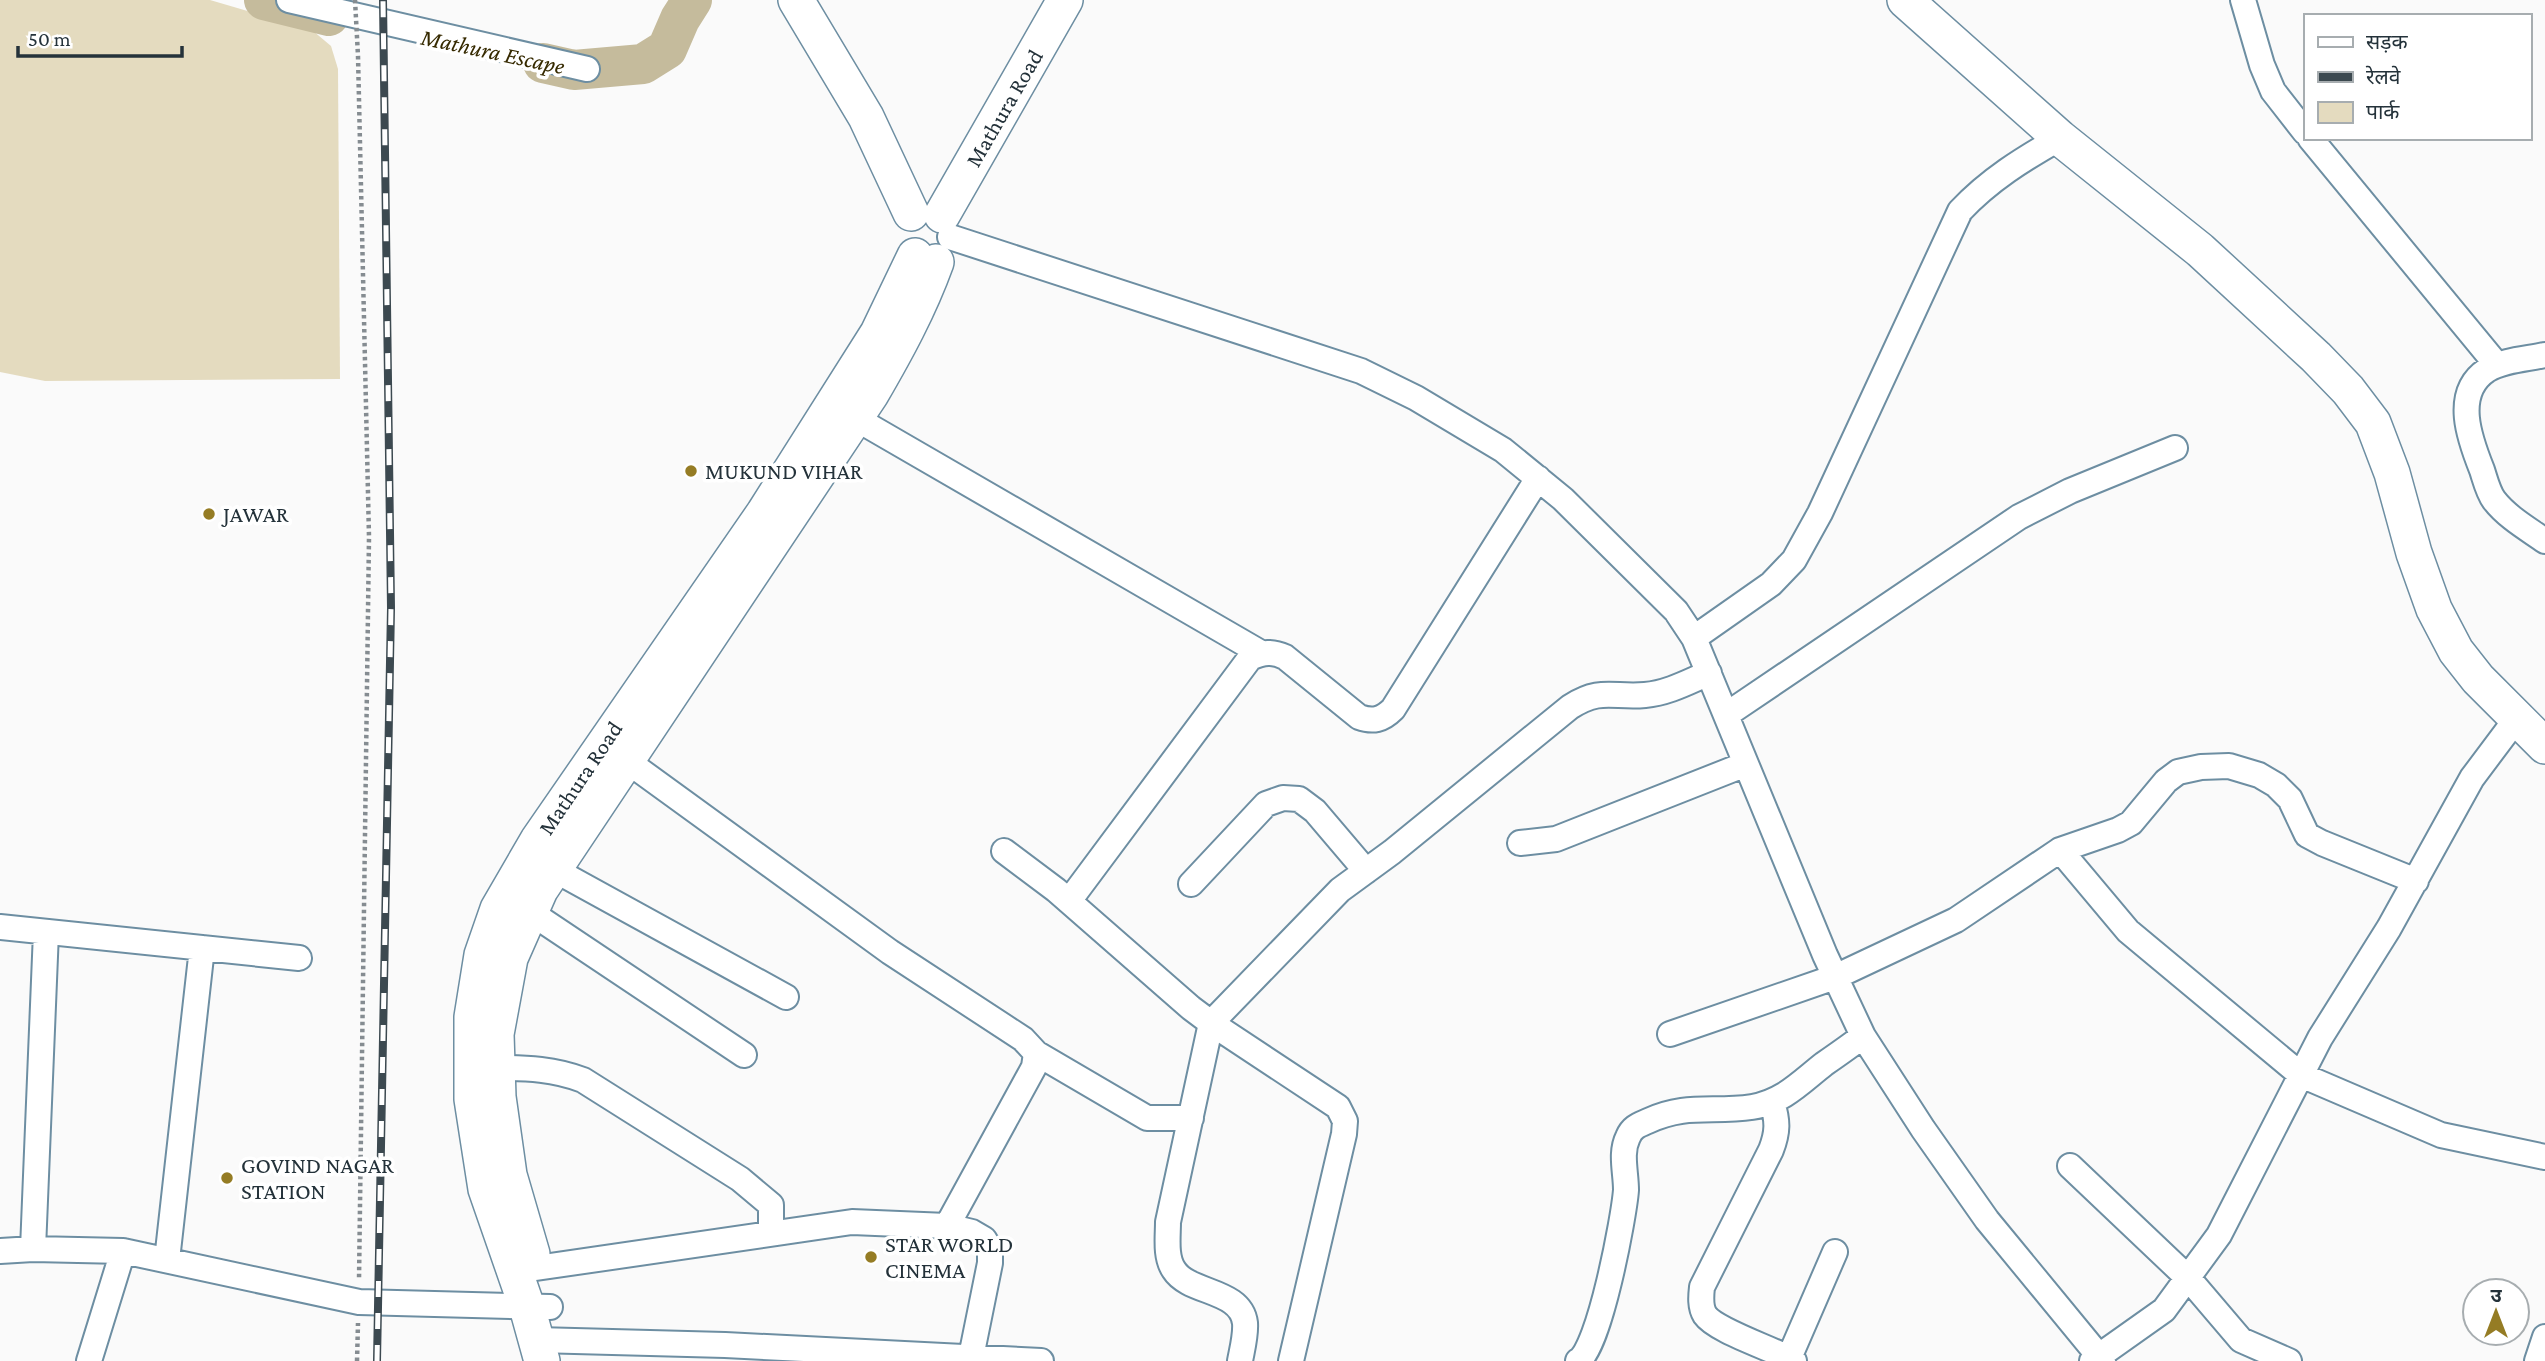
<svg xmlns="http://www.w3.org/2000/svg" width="2545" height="1361" viewBox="0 0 2545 1361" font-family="'Crimson Pro','Noto Sans Devanagari',serif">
  <rect width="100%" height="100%" fill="#fafafa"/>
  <path fill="#e4dbbf" d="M 0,0 L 210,0 L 312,30 L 331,46 L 338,69 L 340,379 L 45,381 L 0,372 Z"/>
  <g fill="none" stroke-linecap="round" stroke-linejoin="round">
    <path stroke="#c5bb9c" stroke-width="40" d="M 264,0 L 329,16
      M 543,63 L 574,70 L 643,64 L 667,49 L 680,19 L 692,0"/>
    <defs>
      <path id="street" d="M 289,0 L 587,69
        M 2243,0 L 2262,65 L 2273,91 L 2305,132
        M 2310,138 L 2497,365
        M 950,237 L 1361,371 L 1416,398 L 1503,450 L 1563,499 L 1676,611 L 1694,638 L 1825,955 L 1863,1036 L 1923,1129 L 1987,1220 L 2103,1361
        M 2545,355 C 2527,359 2503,360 2487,370 C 2452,393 2470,440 2482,470 C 2485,479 2488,492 2494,500 C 2507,517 2528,529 2545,541
        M 855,418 L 1261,653
        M 1694,638 L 1771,584 L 1794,560 L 1820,513 L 1960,211 C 1989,180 2023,159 2060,138
        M 1726,715 L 2019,517 L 2070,491 L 2175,448
        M 627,761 L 890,952 L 1023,1039 L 1036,1053 L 1034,1067 L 947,1226
        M 1520,843 L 1556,839 L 1746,764
        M 2060,850 L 2128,931 L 2301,1075 L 2441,1135 L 2545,1157
        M 1004,851 L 1056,890 L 1191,1008 L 1211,1023 L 1340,890 L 1392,852 L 1570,707 C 1601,687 1613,698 1645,695 C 1668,693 1688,682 1709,673
        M 553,869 L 786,997
        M 1191,884 L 1266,804 L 1283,798 L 1299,799 L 1315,811 L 1366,871
        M 1069,901 L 1250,658 C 1264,652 1272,651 1285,657 L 1359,717 C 1373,722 1382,720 1393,709 L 1538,478
        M 530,912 L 744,1055
        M 0,927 L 299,958
        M 1670,1034 L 1835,977 L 1956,920 L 2060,850 L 2118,830 L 2131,823 L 2166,781 L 2178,772 L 2201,767 L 2229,766 L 2259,775 L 2276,785 L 2290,799 L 2307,835 L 2322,843 L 2416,881
        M 1036,1053 L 1147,1118 L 1191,1118
        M 497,1068 C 528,1068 554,1069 583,1080 L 740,1179 L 771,1205 L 771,1233
        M 1772,1102 C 1778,1121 1778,1132 1771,1150 L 1702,1287 C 1701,1296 1700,1307 1705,1315 C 1716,1331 1774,1349 1794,1361
        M 2070,1166 L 2189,1279 L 2241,1340 L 2289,1361
        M 33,1249 L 46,932
        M 0,1251 L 33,1249 L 123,1251 L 359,1302 L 550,1307
        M 167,1260 L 202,948
        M 536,1268 L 852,1222 L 947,1226 L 972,1232 L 984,1239 L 990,1249 L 990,1263 L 971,1357
        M 537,1340 L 725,1345 L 1041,1361
        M 1789,1358 L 1835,1252
        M 89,1361 L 123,1251
        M 1240,1361 C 1242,1350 1246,1335 1245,1323 C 1241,1289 1189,1294 1174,1270 C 1165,1257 1168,1237 1168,1222 L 1211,1023 L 1338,1107 L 1345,1121 L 1344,1134 L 1291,1361
        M 1578,1361 C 1599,1350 1624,1217 1626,1190 C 1626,1172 1620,1153 1628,1137 C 1632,1127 1639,1125 1648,1121 C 1687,1103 1712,1113 1752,1107 C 1783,1102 1801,1082 1824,1064 C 1837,1055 1850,1046 1863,1036
        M 2092,1361 L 2164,1310 L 2219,1235 L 2320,1038 L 2389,928 L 2472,778 L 2517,718
        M 2537,1361 L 2545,1337"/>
      <path id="secondary" d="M 796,0 L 866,117 L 911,213
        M 1905,0 L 2060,138 L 2200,250 L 2316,357 L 2348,390 L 2373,423 L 2392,473 L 2414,553 L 2434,609 L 2456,651 L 2478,679 L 2545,746
        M 942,215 L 1065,0
        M 532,1254 L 509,1175 L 498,1097 L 496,1034 L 510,958 L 540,890 L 871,394 C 896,351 919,309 936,262
        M 542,1361 L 527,1307 L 486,1189 L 472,1099 L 472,1017 L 482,955 L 498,909 L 538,840 L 764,513 L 878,333 L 915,256"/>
    </defs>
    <use href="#street" stroke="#6d8ea2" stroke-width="28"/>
    <use href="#secondary" stroke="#6d8ea2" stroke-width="38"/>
    <path stroke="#858c91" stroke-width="4.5" stroke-dasharray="3.5 3.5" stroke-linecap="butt" d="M 358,56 L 369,537 L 359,1280
      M 357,1361 L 358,1323"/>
    <use href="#street" stroke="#fff" stroke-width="24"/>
    <use href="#secondary" stroke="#fff" stroke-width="35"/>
    <defs>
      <path id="rail" d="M 377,1361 L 391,608 L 383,0"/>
    </defs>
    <use href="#rail" stroke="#3c4950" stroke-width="8"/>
    <use href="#rail" stroke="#fff" stroke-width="5" stroke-dasharray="16" stroke-linecap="butt"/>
    <path stroke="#858c91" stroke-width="4.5" stroke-dasharray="3.5 3.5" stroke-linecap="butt" d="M 355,0 L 358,56"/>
  </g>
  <g fill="#957c24" stroke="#fff" stroke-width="2.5">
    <circle cx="691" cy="471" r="7"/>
    <circle cx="209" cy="514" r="7"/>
    <circle cx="227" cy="1178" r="7"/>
    <circle cx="871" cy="1257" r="7"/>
  </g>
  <g text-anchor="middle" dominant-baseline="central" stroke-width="7" stroke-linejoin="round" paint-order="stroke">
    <g font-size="23" fill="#24323a" stroke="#fff">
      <text transform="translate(1004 108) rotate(-60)">Mathura Road</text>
      <text transform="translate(580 778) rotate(-56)">Mathura Road</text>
    </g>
    <g font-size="23" fill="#24323a" stroke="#fff" text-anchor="start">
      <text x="705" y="471">MUKUND VIHAR</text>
      <text x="223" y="514">JAWAR</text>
      <text x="241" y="1165">GOVIND NAGAR<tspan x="241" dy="26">STATION</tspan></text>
      <text x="885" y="1244">STAR WORLD<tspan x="885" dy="26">CINEMA</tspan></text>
    </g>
    <g font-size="24" font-style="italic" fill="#362a00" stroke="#fff">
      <text transform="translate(493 51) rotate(12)">Mathura Escape</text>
    </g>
  </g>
  <rect x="2304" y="14" width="228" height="126" fill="#ffffff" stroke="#a7adb0" stroke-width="2"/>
  <rect x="2318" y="37" width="35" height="10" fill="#ffffff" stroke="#a7adb0" stroke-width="2"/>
  <text x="2366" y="49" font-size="21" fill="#24323a">सड़क</text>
  <rect x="2318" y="72" width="35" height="10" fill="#3c4950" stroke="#a7adb0" stroke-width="2"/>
  <text x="2366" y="84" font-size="21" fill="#24323a">रेलवे</text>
  <rect x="2318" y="102" width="35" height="21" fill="#e4dbbf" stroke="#a7adb0" stroke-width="2"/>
  <text x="2366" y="119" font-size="21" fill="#24323a">पार्क</text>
  <g transform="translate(2496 1312)"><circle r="33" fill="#ffffff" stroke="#a7adb0" stroke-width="2"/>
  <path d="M0-5L12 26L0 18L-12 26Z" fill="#957c24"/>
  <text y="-10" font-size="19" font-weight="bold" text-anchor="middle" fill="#24323a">उ</text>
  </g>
  <path d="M18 46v10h164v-10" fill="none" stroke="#24323a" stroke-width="3.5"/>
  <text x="28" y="46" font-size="21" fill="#24323a" stroke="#ffffff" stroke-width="5" paint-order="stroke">50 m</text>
</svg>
